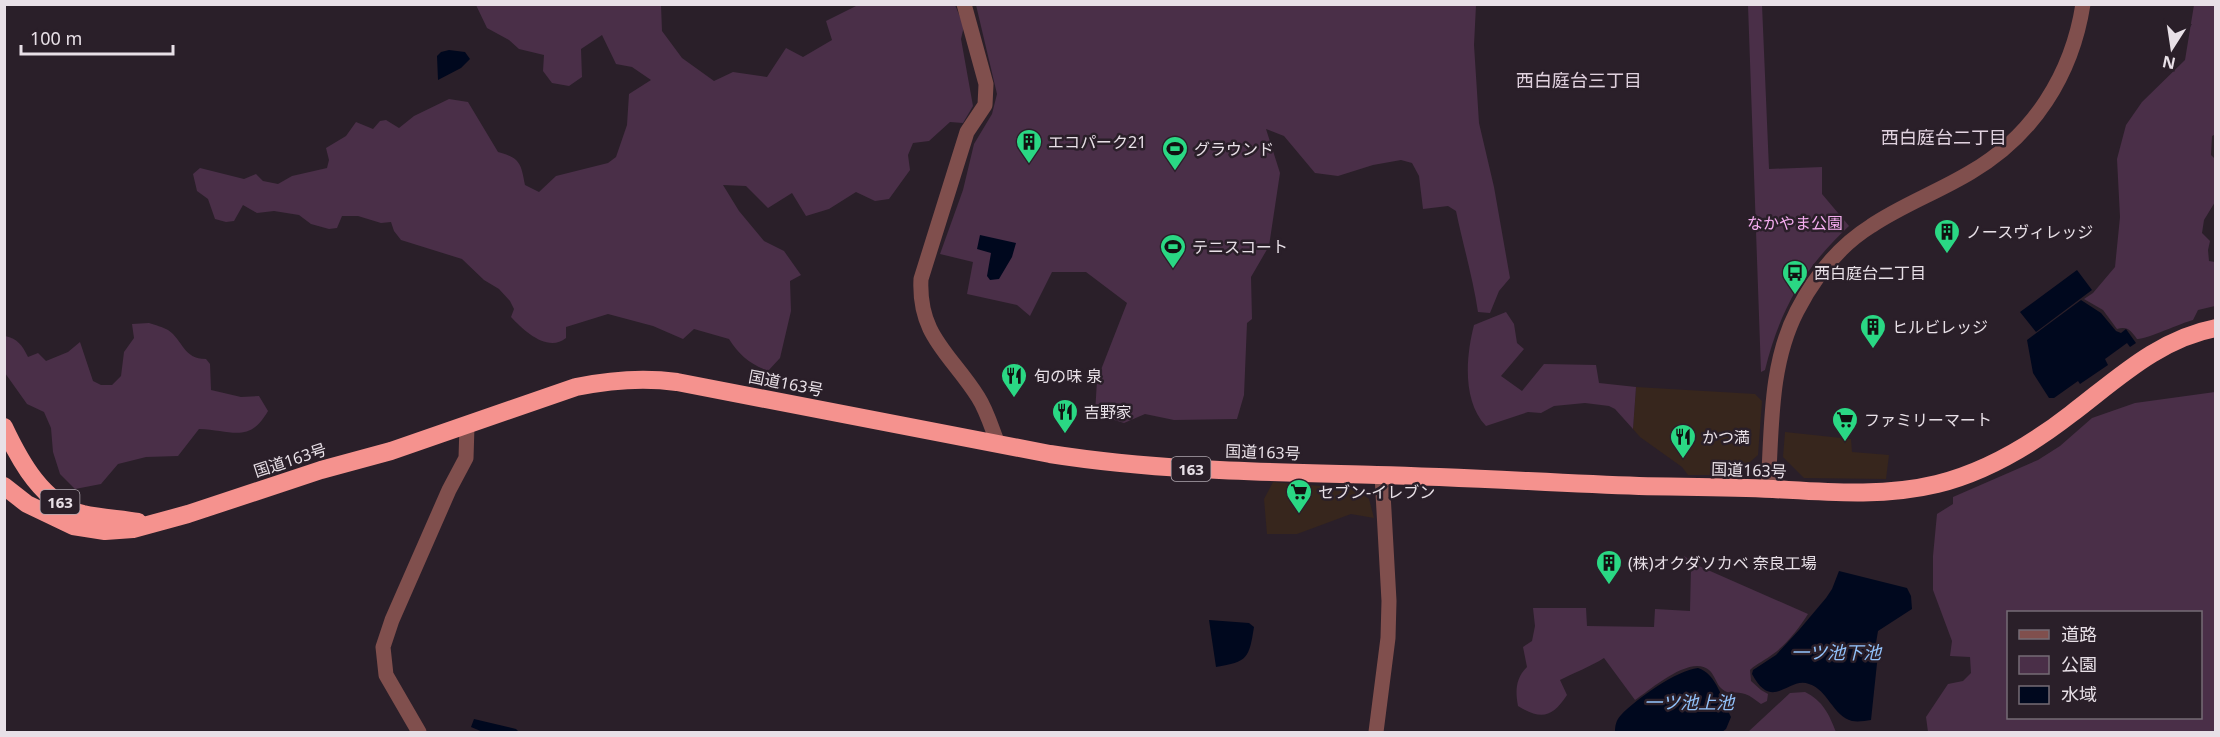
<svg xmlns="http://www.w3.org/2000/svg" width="2220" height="737" viewBox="0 0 2220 737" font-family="'Noto Sans','Noto Sans JP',sans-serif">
  <rect width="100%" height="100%" fill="#2a1f29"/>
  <path fill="#37261d" d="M 1636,387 L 1755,394 L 1762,401 L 1758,455 L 1735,475 L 1688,475 L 1682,467 L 1640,437 L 1633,429 Z
    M 1785,432 L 1851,439 L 1852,452 L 1889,455 L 1886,479 L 1804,478 L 1783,457 Z
    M 1273,482 L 1357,489 L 1369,499 L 1374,518 L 1351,514 L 1297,534 L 1267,534 L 1264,499 Z"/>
  <path fill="#4a2f48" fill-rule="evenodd" d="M 476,5 L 661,5 L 662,31 L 682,58 L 714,81 L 733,72 L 767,77 L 786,48 L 803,57 L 832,40 L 826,21 L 856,6 L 855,5 L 955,5 L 964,26 L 961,39 L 973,106 L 963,123 L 950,122 L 929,141 L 913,143 L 908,155 L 910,170 L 889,199 L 875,201 L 856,192 L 829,209 L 806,216 L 792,193 L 768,208 L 746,186 L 723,185 L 739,211 L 764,241 L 784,251 L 801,275 L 790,281 L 791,311 L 780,358 L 768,371 C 750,364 739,355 729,339 L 694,329 L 683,339 L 653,326 L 608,314 L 566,327 L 566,338 C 548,353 524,331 511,317 L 514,309 L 510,301 L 499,289 L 484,280 L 462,259 L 401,240 L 394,231 L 391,222 L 381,223 L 358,216 L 342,216 L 337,228 L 329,229 L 311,224 L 299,215 L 274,211 L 257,213 L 243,205 L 234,221 L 226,222 L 215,219 L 208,199 L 197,191 L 193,174 L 200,168 L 244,179 L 256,174 L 263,181 L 278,184 L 292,176 L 327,168 L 329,160 L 326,148 L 346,136 L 356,122 L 373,129 L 380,121 L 386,120 L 399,128 L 414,116 L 449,99 L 468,102 L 498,152 C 520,158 521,163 525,185 L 539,192 L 556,176 L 608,163 L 616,157 L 627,125 L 629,94 L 651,80 L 632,67 L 616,64 L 602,35 L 581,49 L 582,77 L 569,86 L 552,83 L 543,71 L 544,55 L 519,49 L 509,40 L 487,28 Z
    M 976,5 L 1476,5 L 1474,45 L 1479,123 L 1494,187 L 1510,278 L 1499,291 L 1490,313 L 1478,312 C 1473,278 1463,245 1456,211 L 1448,206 L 1423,209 L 1419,176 L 1412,163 L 1401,160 L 1373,165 L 1338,176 L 1315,173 L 1284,136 L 1266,129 L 1280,173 L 1269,246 L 1251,277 L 1252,319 L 1247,323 L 1244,395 L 1237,419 L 1174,420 L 1145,414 L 1124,423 L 1095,414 L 1097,380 L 1127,303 L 1086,272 L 1052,272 L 1030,316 L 1017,305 L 967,294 L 973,262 L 940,254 L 963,190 L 974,144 L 992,114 L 997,94 Z
    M 1748,5 L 1762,5 L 1769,169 L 1822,167 L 1822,194 L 1849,226 C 1804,268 1780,309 1765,370 L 1761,372 Z
    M 2194,5 L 2215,5 L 2216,134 L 2212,136 L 2211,155 L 2215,159 L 2215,202 L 2204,220 L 2202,233 L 2210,241 L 2208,250 L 2209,261 L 2215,262 L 2215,306 L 2198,310 L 2193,320 C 2181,323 2145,340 2137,339 C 2131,331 2128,326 2117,329 L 2103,310 L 2084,299 L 2093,293 L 2115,267 L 2120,217 L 2117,159 L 2126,125 L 2142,102 L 2185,60 Z
    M 1506,312 L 1514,324 L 1517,343 L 1524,349 L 1501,376 L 1522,391 L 1544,364 L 1596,365 L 1599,383 L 1636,387 L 1633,429 L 1615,409 L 1609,406 L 1585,403 L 1554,406 L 1541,413 L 1528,412 L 1486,426 C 1462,401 1466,356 1474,325 Z
    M 149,323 C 155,325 163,327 168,330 C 183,340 183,359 206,359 L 210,364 L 211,390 L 241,397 L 259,396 L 268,411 C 249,444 232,430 199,429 L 178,456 L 146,457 L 118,464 L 101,484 L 75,489 L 60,474 L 53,452 L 51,428 L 44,412 L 27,404 L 5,373 L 5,336 C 18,339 22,345 28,357 L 38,353 L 46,361 L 68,352 L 80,342 L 93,381 L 101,385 L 112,385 L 121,376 L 124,352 L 134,338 L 132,324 Z
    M 2215,392 L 2215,732 L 1928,732 L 1926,717 L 1948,684 L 1963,681 L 1971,673 L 1970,657 L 1950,656 L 1952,641 L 1933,590 L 1933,556 L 1937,514 L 1953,504 L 1953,497 L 2038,460 L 2060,446 L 2092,418 L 2135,403 ZM 2008,612 L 2200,612 L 2200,718 L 2008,718 Z
    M 1684,556 L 1701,567 L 1808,614 C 1799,628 1787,644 1773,654 C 1766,660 1757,663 1750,670 L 1751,681 L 1761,690 L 1768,694 L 1767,701 L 1761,704 C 1755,700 1751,696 1745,694 C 1737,691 1728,695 1722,689 C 1716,684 1715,675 1709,670 C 1691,654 1651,689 1635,700 L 1604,658 C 1590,667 1575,672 1560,680 L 1567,695 C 1552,718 1541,720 1518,706 C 1515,690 1516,678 1527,667 L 1523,647 L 1532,641 L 1535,626 L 1533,608 L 1586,608 L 1587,626 L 1654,627 L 1655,609 L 1690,611 L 1691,567 L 1686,565 Z
    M 1805,692 C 1823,701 1829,714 1836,732 L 1748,732 L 1790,693 Z"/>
  <path fill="#00081e" d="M 449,50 L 465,52 L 470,59 L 461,68 L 438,80 L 437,56 L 441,52 Z
    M 980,235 L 1016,243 L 1012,257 L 999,279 L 990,280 L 987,276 L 991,253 L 977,249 Z
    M 2077,270 L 2092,290 L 2036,332 L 2020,312 Z
    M 2081,300 L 2101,313 L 2116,331 L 2121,333 L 2126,329 L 2136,343 L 2130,347 L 2127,343 L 2105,359 L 2108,365 L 2080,384 L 2078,381 L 2054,398 L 2049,398 L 2033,373 L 2027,340 Z
    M 1839,571 L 1907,588 L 1911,596 L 1912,609 L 1878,631 L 1876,643 L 1878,654 L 1871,720 C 1865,721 1858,722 1852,721 C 1833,716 1828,690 1809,684 C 1788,676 1773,713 1752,674 L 1753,670 L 1776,655 L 1799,630 L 1826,598 L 1832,589 Z
    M 1209,620 L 1249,623 L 1254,627 C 1249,658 1248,662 1216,667 Z
    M 1698,668 C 1716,673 1723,701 1731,717 L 1726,729 L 1722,732 L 1615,732 C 1615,726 1616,720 1621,715 C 1636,699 1677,670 1698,668 Z
    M 474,719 L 516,729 L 519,732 L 483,732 L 471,727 Z"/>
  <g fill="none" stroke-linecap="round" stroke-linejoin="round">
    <path stroke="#804f4d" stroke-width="15" d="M 964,4 L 986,84 L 985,105 L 967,132 L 921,279 C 918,336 951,354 978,397 C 987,411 992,429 998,444
      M 1768,489 C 1772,430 1769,365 1797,311 C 1814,278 1839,246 1871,226 C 1902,205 1938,192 1971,172 C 2033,136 2072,75 2083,4
      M 419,732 L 386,675 L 383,647 L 392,620 L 449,490 L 466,458 L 467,426
      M 1376,732 L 1388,638 L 1389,601 L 1382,475"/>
    <path stroke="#f5928e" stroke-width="18" d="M 4,427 C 20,461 43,504 83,514 C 101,518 120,519 138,522
      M 4,486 L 27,504 L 73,526 L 105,531 L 133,529 L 188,514 L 321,470 L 391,451 L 576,387 C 610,380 642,377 677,382 L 1050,454 C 1158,471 1268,472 1377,475 C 1465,477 1552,483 1639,486 C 1684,487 1728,487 1773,489 C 1827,492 1884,497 1937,484 C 1986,472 2031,445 2071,414 C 2116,380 2158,339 2216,328"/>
  </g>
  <defs>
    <symbol id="building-pin" viewBox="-11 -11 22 30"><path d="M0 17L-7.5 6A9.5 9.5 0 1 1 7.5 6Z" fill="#2ad884" stroke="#2a1f29"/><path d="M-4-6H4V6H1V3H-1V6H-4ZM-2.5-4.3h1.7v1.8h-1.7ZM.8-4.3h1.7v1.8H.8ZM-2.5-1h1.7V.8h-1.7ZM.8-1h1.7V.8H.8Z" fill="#111"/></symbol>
    <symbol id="stadium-pin" viewBox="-11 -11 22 30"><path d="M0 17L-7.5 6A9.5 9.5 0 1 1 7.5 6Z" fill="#2ad884" stroke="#2a1f29"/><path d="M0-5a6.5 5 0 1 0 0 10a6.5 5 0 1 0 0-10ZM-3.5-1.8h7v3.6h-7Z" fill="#111"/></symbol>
    <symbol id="bus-pin" viewBox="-11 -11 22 30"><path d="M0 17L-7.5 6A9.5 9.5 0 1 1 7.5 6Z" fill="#2ad884" stroke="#2a1f29"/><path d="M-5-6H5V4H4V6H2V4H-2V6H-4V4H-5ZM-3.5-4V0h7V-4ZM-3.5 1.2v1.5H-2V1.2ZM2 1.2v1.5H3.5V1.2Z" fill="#111"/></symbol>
    <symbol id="restaurant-pin" viewBox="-11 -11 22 30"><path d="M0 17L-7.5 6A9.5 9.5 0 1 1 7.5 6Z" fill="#2ad884" stroke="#2a1f29"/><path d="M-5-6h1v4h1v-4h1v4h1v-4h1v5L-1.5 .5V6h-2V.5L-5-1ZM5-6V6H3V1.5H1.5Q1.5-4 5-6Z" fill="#111"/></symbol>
    <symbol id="supermarket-pin" viewBox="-11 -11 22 30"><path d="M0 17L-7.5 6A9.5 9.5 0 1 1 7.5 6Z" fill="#2ad884" stroke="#2a1f29"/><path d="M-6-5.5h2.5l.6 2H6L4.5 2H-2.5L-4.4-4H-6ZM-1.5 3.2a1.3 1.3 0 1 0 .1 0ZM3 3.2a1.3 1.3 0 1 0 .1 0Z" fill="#111"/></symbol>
  </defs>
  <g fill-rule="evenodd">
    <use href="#building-pin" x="1014" y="127" width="30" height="40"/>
    <use href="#stadium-pin" x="1160" y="134" width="30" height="40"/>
    <use href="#building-pin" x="1932" y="217" width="30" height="40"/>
    <use href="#stadium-pin" x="1158" y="232" width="30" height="40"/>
    <use href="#bus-pin" x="1780" y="258" width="30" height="40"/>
    <use href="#building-pin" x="1858" y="312" width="30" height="40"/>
    <use href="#restaurant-pin" x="999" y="361" width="30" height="40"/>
    <use href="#restaurant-pin" x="1050" y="397" width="30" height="40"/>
    <use href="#supermarket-pin" x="1830" y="405" width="30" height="40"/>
    <use href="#restaurant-pin" x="1668" y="422" width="30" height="40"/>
    <use href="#supermarket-pin" x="1284" y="477" width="30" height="40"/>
    <use href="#building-pin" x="1594" y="548" width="30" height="40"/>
  </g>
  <g text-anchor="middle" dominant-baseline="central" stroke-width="5" stroke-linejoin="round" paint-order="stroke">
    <g fill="#2a1f29" stroke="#afa6ae" stroke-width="1.5">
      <rect x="1171.5" y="457" width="39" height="24" rx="4.5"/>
      <rect x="40.5" y="490" width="39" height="24" rx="4.5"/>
    </g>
    <g font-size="15" font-weight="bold" fill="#e8e0e7">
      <text x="1191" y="469">163</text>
      <text x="60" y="502">163</text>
    </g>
    <g font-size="16" fill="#e8e0e7" stroke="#2a1f29" text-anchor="start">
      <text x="1048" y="142">エコパーク21</text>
      <text x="1194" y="149">グラウンド</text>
      <text x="1966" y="232">ノースヴィレッジ</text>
      <text x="1192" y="247">テニスコート</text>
      <text x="1814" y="273">西白庭台二丁目</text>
      <text x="1892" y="327">ヒルビレッジ</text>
      <text x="1034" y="376">旬の味 泉</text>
      <text x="1084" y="412">吉野家</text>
      <text x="1864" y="420">ファミリーマート</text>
      <text x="1702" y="437">かつ満</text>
      <text x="1318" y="492">セブン-イレブン</text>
      <text x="1628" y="563">(株)オクダソカベ 奈良工場</text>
    </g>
    <g font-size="16" fill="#f5adf0" stroke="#2a1f29">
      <text x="1795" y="223">なかやま公園</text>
    </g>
    <g font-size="16" fill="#e8e0e7" stroke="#2a1f29">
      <text transform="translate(786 383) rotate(11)">国道163号</text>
      <text transform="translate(1263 452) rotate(2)">国道163号</text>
      <text transform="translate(290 460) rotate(-18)">国道163号</text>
      <text transform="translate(1749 470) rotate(2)">国道163号</text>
    </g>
    <g font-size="18" fill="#e0d1de" stroke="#2a1f29">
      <text x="1579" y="80">西白庭台三丁目</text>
      <text x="1944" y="137">西白庭台二丁目</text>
    </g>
    <g font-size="18" font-style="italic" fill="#92c2fb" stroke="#2a1f29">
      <text x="1836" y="652">一ツ池下池</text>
      <text x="1689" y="702">一ツ池上池</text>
    </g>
  </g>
  <rect width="2220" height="737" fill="none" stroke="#e8e0e7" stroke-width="12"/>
  <rect x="2007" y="611" width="195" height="108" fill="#2a1f29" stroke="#766c75" stroke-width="1.5"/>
  <rect x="2019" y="630" width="30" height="9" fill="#804f4d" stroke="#766c75" stroke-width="1.5"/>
  <text x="2061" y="641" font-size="18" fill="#e8e0e7">道路</text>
  <rect x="2019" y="656" width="30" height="18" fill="#4a2f48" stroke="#766c75" stroke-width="1.5"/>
  <text x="2061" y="671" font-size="18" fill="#e8e0e7">公園</text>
  <rect x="2019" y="686" width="30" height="18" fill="#00081e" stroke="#766c75" stroke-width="1.5"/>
  <text x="2061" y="701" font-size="18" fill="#e8e0e7">水域</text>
  <g transform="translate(2172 48) rotate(192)" stroke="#2a1f29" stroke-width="4.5" paint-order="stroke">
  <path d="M0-4.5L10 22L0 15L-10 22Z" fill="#e8e0e7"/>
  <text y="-9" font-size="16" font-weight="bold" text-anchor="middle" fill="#e8e0e7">N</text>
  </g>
  <path d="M21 45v9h152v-9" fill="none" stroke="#e8e0e7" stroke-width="3"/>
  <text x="30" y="45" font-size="18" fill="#e8e0e7" stroke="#2a1f29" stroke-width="4.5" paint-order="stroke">100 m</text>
</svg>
